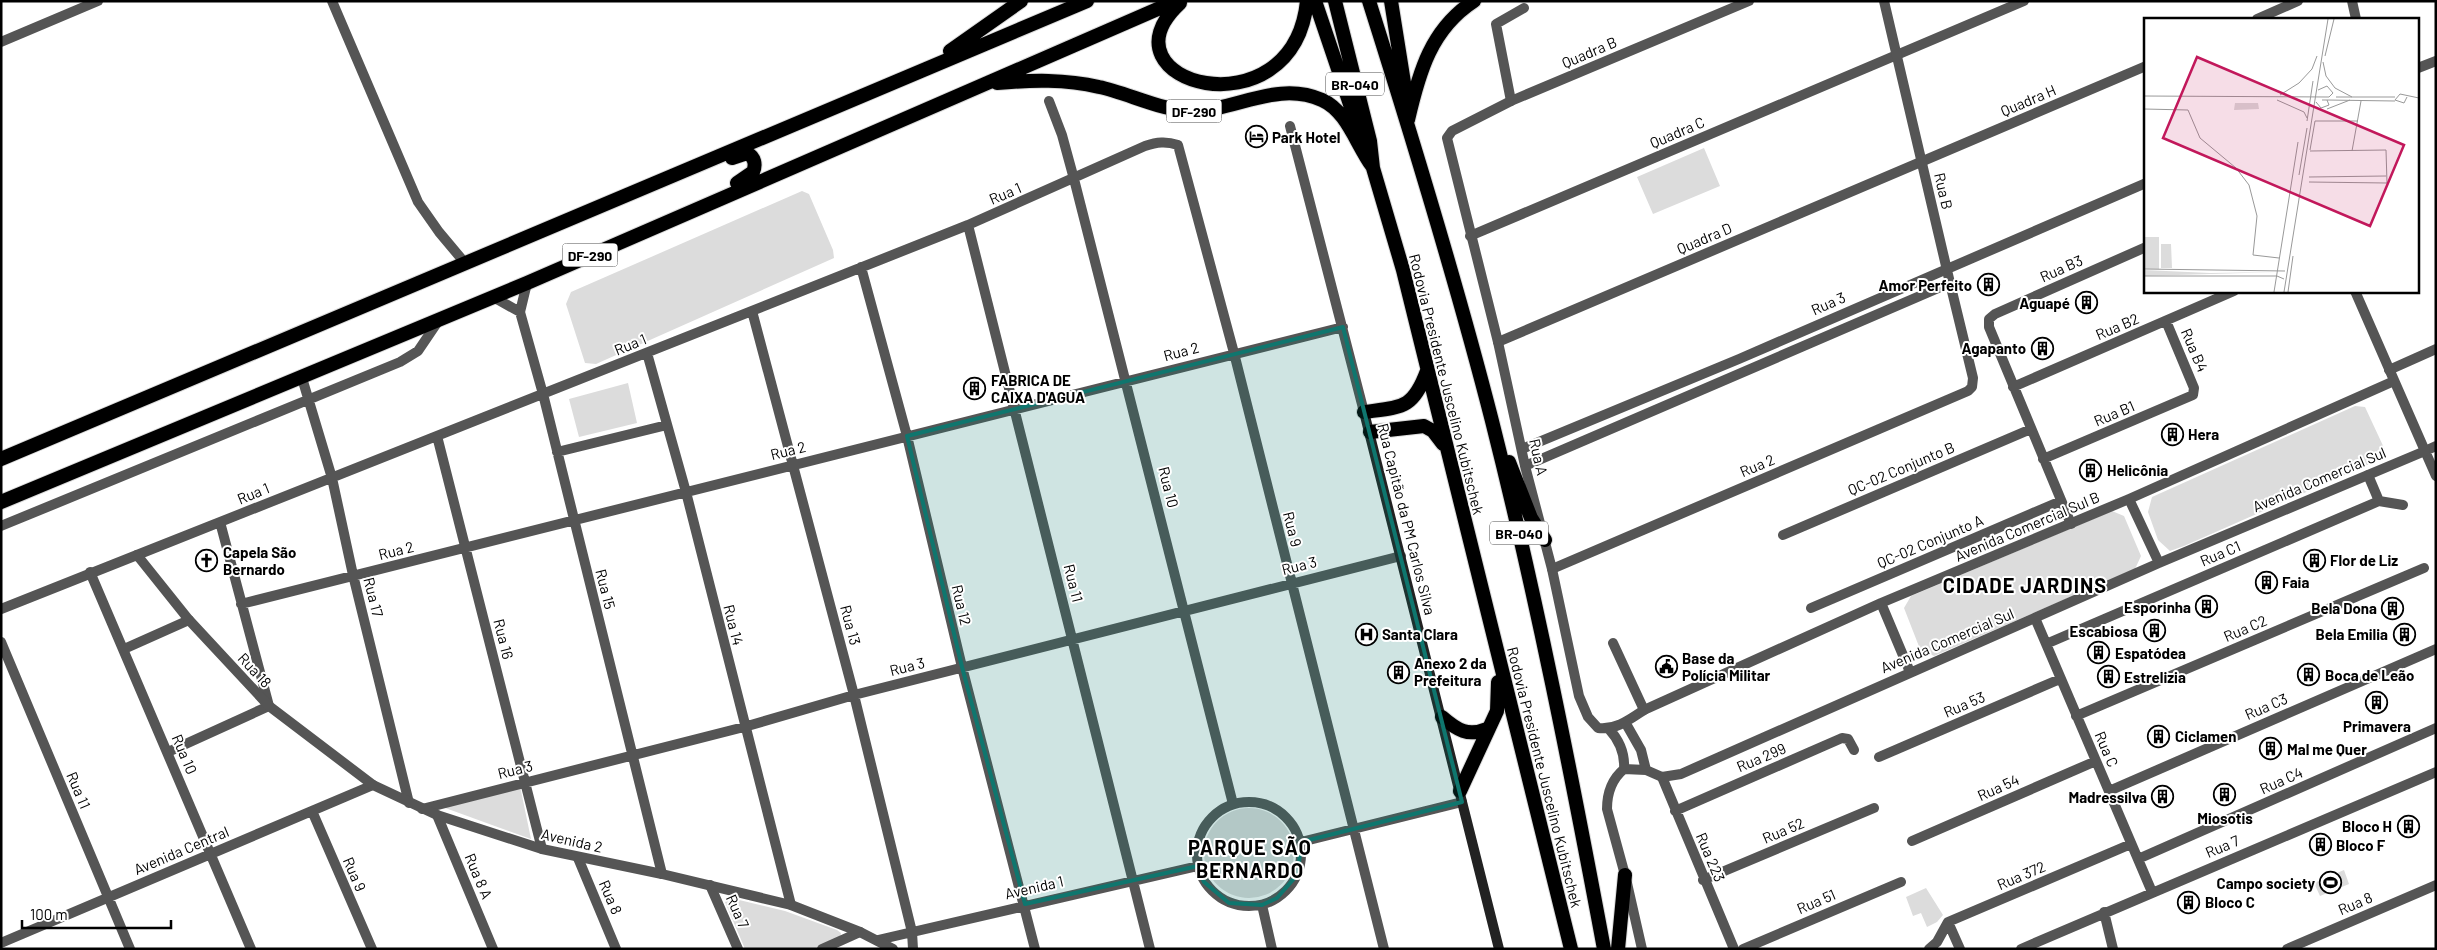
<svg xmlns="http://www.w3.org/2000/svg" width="2437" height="950" viewBox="0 0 2437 950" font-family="Barlow,sans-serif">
  <rect width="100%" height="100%" fill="#fff"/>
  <path fill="#dcdcdc" d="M 1704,148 L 1720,186 L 1653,214 L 1637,177 Z
    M 802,191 L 809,194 L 833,250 L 834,258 L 596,364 L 585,363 L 566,304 L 571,292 Z
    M 628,383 L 637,423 L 579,437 L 569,399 Z
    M 2355,406 L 2365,407 L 2385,450 L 2381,459 L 2184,546 L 2170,551 L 2158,540 L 2148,512 L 2152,497 Z
    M 2112,511 L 2124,516 L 2141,556 L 2135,569 L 1934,656 L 1920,649 L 1904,608 L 1911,596 Z
    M 520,786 L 531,839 L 437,805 Z
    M1204 853a45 45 0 1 1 90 0a45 45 0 1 1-90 0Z
    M 2344,870 L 2349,884 L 2320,896 L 2314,883 Z
    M 1926,888 L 1943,915 L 1937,922 L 1927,927 L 1921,913 L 1913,916 L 1906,897 Z
    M 731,898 L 785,911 L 837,930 L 841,933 L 840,939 L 818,949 L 745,949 L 725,902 Z"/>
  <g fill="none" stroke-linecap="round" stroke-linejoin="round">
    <defs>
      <path id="trunk" d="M 1315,1 L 1359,131
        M 1335,1 L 1370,141 L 1373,168 L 1403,270 L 1571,949
        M 1369,1 C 1413,140 1456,280 1492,421 C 1536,595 1571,772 1604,949
        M 1391,1 L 1406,95
        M 1180,3 C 1094,83 1293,137 1307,1
        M 950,51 L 1021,1
        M 997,83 C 1032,80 1065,79 1099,87 C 1125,92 1166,112 1191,111 C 1236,111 1277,80 1322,100 C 1347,111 1356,144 1372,166
        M 1408,120 C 1419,72 1431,29 1474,1
        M 732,158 L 747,153 C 755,157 756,165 753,172 L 737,183
        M 1364,412 C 1402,407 1413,409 1427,371
        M 1370,432 L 1424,426 L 1433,431 L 1443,444
        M 1,459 L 1087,1
        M 1509,462 L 1531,518 L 1545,540
        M 1,502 L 527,283 L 1176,1
        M 1442,717 C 1457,730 1468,737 1487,729
        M 1460,791 L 1497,711 L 1498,682
        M 1618,949 L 1625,875"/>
    </defs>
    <use href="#trunk" stroke="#dbdbdb" stroke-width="16"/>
    <path stroke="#555" stroke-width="10" d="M 332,1 L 418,202 L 439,232 L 465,263
      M 2352,1 L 2356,19
      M 2257,19 L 2298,1
      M 1,42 L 98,1
      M 2418,68 L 2436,61
      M 1049,101 L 1062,135 L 1074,179 L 1233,804
      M 1511,101 L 1496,24 L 1524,8
      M 1290,126 L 1364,412
      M 968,225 L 1150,949
      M 1470,236 L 2024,1
      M 861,267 L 907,436 L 962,667 L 1035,949
      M 493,297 L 520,312 L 527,283
      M 752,311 L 854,695 L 912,932 L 913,949
      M 520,312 L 543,394 L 662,874
      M 1498,342 L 2146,66
      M 647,353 L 686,492 L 791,905
      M 2389,370 L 2436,349
      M 302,378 L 332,478 L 353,575 L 409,803
      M 2013,387 L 2234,291
      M 437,436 L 542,849
      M 2436,446 L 2425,451 L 2436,476
      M 557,452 L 667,425
      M 2043,459 L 2193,395 L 2194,388 L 2166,321
      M 2379,501 L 2403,505
      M 2071,524 L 1989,327 L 1989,319 L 1995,314 L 2146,247
      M 1,526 L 400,362 L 418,351 L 439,320
      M 1783,535 L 2031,429
      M 137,555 L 968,225 L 1145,146 C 1157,142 1166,141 1178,145 L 1234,353 L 1384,949
      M 1552,569 L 1968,391 L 1972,387 L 1973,378 L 1950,283
      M 90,572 L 251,949
      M 241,604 L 1343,327
      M 1811,608 L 2061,501
      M 2035,618 L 2152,892
      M 1,642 L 130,949
      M 1613,643 L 1644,710
      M 2046,644 L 2379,501 L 2368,475
      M 124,649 L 189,620
      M 2076,716 L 2424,568
      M 168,752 L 269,706 L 220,522
      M 1879,757 L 2060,679
      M 1662,777 L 1734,949
      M 2109,791 L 2436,649
      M1197 854a52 52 0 1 1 104 0a52 52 0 1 1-104 0Z
      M 422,809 L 744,727 L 854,695 L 1401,556
      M 312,811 L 372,949
      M 1675,811 L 1842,738 L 1848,739 L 1854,750
      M 437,815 L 493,949
      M 1912,841 L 2096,761
      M 1301,842 L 1462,802
      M 578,858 L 616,949
      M 2138,859 L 2436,728
      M 1703,880 L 1874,808
      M 1627,883 L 1642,949
      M 710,885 L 738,949
      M 1262,905 L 1272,949
      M 2104,912 L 2113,949
      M 878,940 L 1198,866
      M 1,943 L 373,785
      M 822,949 L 860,932
      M 1743,949 L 1901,882
      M 1929,949 L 1937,942 L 1948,922
      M 1960,949 L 1948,922 L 2131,844
      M 2021,949 L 2436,772
      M 2287,949 L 2436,885"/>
    <path stroke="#555" stroke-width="10" d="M 1749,1 L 1511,101 L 1452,131 L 1447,138 L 1498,342 L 1525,466 L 1552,569 L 1579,696 L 1588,717 L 1598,728 C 1616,730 1629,720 1644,710 L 1881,603 L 2129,499 L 2394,381
      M 1522,449 L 1739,359 L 2146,183
      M 1525,466 L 1950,283 L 1884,1
      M 2129,499 L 2159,563
      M 1881,603 L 1910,672
      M 1,609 L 137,555 L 189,620 L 269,706 L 373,785 L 437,815 L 542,849 L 662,874 L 791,905 L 860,932 L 893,949
      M 1625,722 L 1641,750 L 1646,770
      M 1609,729 C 1620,741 1625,753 1624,769
      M 1625,875 L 1607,809 C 1607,794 1612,779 1624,769 L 1646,770 L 1662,777 L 1681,774 L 2159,563 L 2425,451 L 2355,291"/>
    <path stroke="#222" stroke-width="10" d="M 1364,412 L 1499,949"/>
    <use href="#trunk" stroke="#000" stroke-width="14"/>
  </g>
  <path fill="#0f766e" fill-opacity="0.2" stroke="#0f766e" stroke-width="4" stroke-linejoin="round" d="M 1343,327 L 1462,802 L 1301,842 L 1298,874 L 1277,898 L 1262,905 L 1229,903 L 1204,882 L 1198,866 L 1025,904 L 962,667 L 907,436 Z"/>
  <defs>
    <symbol id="hotel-ring" viewBox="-11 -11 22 22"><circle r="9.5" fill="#fff" stroke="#000" stroke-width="1.5"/><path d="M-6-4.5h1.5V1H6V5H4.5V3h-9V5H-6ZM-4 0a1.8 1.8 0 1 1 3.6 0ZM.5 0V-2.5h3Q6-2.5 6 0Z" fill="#000"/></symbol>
    <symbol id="building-ring" viewBox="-11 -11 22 22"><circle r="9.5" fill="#fff" stroke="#000" stroke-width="1.5"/><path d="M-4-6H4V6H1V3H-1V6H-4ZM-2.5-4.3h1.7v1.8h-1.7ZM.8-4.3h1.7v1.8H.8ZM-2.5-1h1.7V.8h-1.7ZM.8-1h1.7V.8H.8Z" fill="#000"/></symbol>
    <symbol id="church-ring" viewBox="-11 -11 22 22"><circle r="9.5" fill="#fff" stroke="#000" stroke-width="1.5"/><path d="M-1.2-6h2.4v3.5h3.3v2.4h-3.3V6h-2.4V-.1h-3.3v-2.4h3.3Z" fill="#000"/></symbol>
    <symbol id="hospital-ring" viewBox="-11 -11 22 22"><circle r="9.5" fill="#fff" stroke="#000" stroke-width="1.5"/><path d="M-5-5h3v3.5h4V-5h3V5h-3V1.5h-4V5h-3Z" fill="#000"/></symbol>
    <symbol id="civic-ring" viewBox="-11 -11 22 22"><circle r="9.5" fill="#fff" stroke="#000" stroke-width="1.5"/><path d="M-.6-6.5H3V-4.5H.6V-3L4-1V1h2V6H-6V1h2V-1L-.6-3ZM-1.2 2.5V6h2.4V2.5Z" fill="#000"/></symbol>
    <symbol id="stadium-ring" viewBox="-11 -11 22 22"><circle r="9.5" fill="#fff" stroke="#000" stroke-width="1.5"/><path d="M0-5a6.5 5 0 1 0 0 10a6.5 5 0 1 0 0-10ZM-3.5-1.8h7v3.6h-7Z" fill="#000"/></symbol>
  </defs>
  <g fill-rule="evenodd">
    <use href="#hotel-ring" x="1244" y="124" width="25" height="25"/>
    <use href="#building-ring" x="1976" y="272" width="25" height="25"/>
    <use href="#building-ring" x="2074" y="290" width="25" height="25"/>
    <use href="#building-ring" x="2030" y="336" width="25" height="25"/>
    <use href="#building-ring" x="962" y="376" width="25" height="25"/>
    <use href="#building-ring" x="2160" y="422" width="25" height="25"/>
    <use href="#building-ring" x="2078" y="458" width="25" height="25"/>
    <use href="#building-ring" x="2302" y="548" width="25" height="25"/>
    <use href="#church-ring" x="194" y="548" width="25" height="25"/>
    <use href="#building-ring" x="2254" y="570" width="25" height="25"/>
    <use href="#building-ring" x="2194" y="594" width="25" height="25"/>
    <use href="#building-ring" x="2380" y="596" width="25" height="25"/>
    <use href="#building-ring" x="2142" y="618" width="25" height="25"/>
    <use href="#hospital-ring" x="1354" y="622" width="25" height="25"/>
    <use href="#building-ring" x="2392" y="622" width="25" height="25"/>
    <use href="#building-ring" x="2086" y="640" width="25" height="25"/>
    <use href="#civic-ring" x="1654" y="654" width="25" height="25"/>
    <use href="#building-ring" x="1386" y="660" width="25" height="25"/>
    <use href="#building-ring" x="2296" y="662" width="25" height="25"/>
    <use href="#building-ring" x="2096" y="664" width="25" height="25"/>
    <use href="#building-ring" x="2364" y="690" width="25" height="25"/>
    <use href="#building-ring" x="2146" y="724" width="25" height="25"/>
    <use href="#building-ring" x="2258" y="736" width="25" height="25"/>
    <use href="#building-ring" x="2212" y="782" width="25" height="25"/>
    <use href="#building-ring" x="2150" y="784" width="25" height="25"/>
    <use href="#building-ring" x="2396" y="814" width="25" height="25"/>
    <use href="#building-ring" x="2308" y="832" width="25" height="25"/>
    <use href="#stadium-ring" x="2318" y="870" width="25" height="25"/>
    <use href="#building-ring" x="2176" y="890" width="25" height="25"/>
  </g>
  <g text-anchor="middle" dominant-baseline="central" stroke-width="4" stroke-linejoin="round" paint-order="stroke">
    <g fill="#fff" stroke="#4c4c4c" stroke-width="1">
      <rect x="1326" y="72.5" width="58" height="23" rx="4"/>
      <rect x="1166.5" y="99.5" width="55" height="23" rx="4"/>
      <rect x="562.5" y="243.5" width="55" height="23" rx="4"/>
      <rect x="1490" y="521.5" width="58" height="23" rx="4"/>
    </g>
    <g font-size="14" font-weight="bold" fill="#000">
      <text x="1355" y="84">BR-040</text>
      <text x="1194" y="111">DF-290</text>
      <text x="590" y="255">DF-290</text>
      <text x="1519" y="533">BR-040</text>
    </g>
    <g font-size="15" fill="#000" stroke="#fff">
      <text transform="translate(1589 52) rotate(-23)">Quadra B</text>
      <text transform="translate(2028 100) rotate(-23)">Quadra H</text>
      <text transform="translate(1677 132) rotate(-23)">Quadra C</text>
      <text transform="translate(1944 191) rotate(77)">Rua B</text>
      <text transform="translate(1005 193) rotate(-23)">Rua 1</text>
      <text transform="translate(1704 238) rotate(-23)">Quadra D</text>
      <text transform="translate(2061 268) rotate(-24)">Rua B3</text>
      <text transform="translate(1828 303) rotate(-24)">Rua 3</text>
      <text transform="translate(2117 326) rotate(-23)">Rua B2</text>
      <text transform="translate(630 344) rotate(-22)">Rua 1</text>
      <text transform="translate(2195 350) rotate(67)">Rua B4</text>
      <text transform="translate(1181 351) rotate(-15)">Rua 2</text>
      <text transform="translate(1447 384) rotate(76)">Rodovia Presidente Juscelino Kubitschek</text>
      <text transform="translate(2114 413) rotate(-23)">Rua B1</text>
      <text transform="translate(788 450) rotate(-14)">Rua 2</text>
      <text transform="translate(1539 457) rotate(77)">Rua A</text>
      <text transform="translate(1757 465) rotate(-23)">Rua 2</text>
      <text transform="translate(1901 468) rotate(-23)">QC-02 Conjunto B</text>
      <text transform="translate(2319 479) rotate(-23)">Avenida Comercial Sul</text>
      <text transform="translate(1169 487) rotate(76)">Rua 10</text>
      <text transform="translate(253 493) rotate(-22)">Rua 1</text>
      <text transform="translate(1407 519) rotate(76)">Rua Capitão da PM Carlos Silva</text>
      <text transform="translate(2027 526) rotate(-23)">Avenida Comercial Sul B</text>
      <text transform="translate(1293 529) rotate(76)">Rua 9</text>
      <text transform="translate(1930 541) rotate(-23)">QC-02 Conjunto A</text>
      <text transform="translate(396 550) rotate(-14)">Rua 2</text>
      <text transform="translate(2220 553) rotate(-23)">Rua C1</text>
      <text transform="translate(1299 565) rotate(-14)">Rua 3</text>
      <text transform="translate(1074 583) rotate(76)">Rua 11</text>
      <text transform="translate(606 589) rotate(76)">Rua 15</text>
      <text transform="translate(374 597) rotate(76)">Rua 17</text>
      <text transform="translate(962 605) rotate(77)">Rua 12</text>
      <text transform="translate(734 625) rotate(76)">Rua 14</text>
      <text transform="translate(851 625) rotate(75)">Rua 13</text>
      <text transform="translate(2245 628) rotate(-23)">Rua C2</text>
      <text transform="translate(504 639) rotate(76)">Rua 16</text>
      <text transform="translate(1947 640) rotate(-23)">Avenida Comercial Sul</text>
      <text transform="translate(907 666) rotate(-14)">Rua 3</text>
      <text transform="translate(255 670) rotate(47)">Rua 18</text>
      <text transform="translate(1964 704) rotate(-23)">Rua 53</text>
      <text transform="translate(2266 706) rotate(-23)">Rua C3</text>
      <text transform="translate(2107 749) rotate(67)">Rua C</text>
      <text transform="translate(185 754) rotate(67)">Rua 10</text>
      <text transform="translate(1761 757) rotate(-23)">Rua 299</text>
      <text transform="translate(515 769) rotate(-14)">Rua 3</text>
      <text transform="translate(1545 777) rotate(76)">Rodovia Presidente Juscelino Kubitschek</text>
      <text transform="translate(2281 780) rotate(-24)">Rua C4</text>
      <text transform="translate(1998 787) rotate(-24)">Rua 54</text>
      <text transform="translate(79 790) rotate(67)">Rua 11</text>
      <text transform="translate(1783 830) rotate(-23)">Rua 52</text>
      <text transform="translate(572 840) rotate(13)">Avenida 2</text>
      <text transform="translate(2222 846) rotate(-23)">Rua 7</text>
      <text transform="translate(181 850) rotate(-23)">Avenida Central</text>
      <text transform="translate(1711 857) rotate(67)">Rua 223</text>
      <text transform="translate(355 874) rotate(67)">Rua 9</text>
      <text transform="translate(2021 875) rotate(-23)">Rua 372</text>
      <text transform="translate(479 876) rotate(67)">Rua 8 A</text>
      <text transform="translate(1034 887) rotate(-13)">Avenida 1</text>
      <text transform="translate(611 897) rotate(67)">Rua 8</text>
      <text transform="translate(1816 901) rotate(-23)">Rua 51</text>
      <text transform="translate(2355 903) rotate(-23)">Rua 8</text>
      <text transform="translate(738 911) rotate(66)">Rua 7</text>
    </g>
    <g font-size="15" font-weight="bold" fill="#000" stroke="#fff" text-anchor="start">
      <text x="1272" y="137">Park Hotel</text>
      <text x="1972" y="285" text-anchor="end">Amor Perfeito</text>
      <text x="2070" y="303" text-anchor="end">Aguapé</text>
      <text x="2026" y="348" text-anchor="end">Agapanto</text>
      <text x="991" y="380">FABRICA DE<tspan x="991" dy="17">CAIXA D'AGUA</tspan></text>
      <text x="2188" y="434">Hera</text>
      <text x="2107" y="470">Helicônia</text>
      <text x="223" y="552">Capela São<tspan x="223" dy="17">Bernardo</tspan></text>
      <text x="2330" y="560">Flor de Liz</text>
      <text x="2282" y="582">Faia</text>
      <text x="2191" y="607" text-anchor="end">Esporinha</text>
      <text x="2377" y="608" text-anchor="end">Bela Dona</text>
      <text x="2138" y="631" text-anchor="end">Escabiosa</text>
      <text x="1382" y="634">Santa Clara</text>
      <text x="2388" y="634" text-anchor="end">Bela Emilia</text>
      <text x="2115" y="653">Espatódea</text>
      <text x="1682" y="658">Base da<tspan x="1682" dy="17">Polícia Militar</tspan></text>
      <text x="1414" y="663">Anexo 2 da<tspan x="1414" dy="17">Prefeitura</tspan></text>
      <text x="2325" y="675">Boca de Leão</text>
      <text x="2124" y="677">Estrelizia</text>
      <text x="2377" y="726" text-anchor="middle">Primavera</text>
      <text x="2175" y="736">Ciclamen</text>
      <text x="2287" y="749">Mal me Quer</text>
      <text x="2147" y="797" text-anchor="end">Madressilva</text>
      <text x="2225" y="818" text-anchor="middle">Miosotis</text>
      <text x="2392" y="826" text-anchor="end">Bloco H</text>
      <text x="2336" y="845">Bloco F</text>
      <text x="2315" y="883" text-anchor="end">Campo society</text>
      <text x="2205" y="902">Bloco C</text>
    </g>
    <g font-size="20" font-weight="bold" letter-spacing="1" fill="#000" stroke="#fff">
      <text x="2025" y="585">CIDADE JARDINS</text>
      <text x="1250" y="847">PARQUE SÃO<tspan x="1250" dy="23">BERNARDO</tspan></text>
    </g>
  </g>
  <g transform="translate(2144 18)">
    <rect width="275" height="275" fill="#fff"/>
    <path d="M 91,85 L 114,85 L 115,91 L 90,92 ZM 0,219 L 15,219 L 15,251 L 0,251 ZM 17,226 L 27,226 L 28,250 L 17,250 ZM 0,252 L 66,255 L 134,254 L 0,258 Z" fill="#dcdcdc"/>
    <path fill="none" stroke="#999" stroke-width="1" d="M 181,38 L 190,1M 179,44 L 182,58 L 191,70 L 208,79M 136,77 L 155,65 L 168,51 L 173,38M 0,78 L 185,79 L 189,75 L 183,68 L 174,72M 192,79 L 251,79M 263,79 L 260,85 L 251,82 L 256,76 L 275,80M 133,82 L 160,94 L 163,100M 183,82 L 251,83M 172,84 L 177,90 L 185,87 L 183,82 L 178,82M 0,91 L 44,92 L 56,120 L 92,150 L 105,167 L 113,198 L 109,237 L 135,240M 183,91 L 206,82M 163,103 L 169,63M 166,132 L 171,103 L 214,103M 208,133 L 217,83M 155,157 L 163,110M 165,159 L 242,158M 165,164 L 243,165 L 242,132 L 166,133M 0,251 L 141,253M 0,258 L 133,258 L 140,261M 130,274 L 154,124M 140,274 L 184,1M 144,274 L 149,238"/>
    <path fill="#c2185b" fill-opacity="0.15" stroke="#c2185b" stroke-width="2.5" d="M 53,39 L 260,127 L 226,208 L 19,120 Z"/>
    <rect width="275" height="275" fill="none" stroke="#000" stroke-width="2.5"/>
  </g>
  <rect width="2437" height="950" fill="none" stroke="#000000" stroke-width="5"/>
  <path d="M22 920v8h149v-8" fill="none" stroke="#000000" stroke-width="2.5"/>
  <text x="30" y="920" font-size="15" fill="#000000" stroke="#ffffff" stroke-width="4" paint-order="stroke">100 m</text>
</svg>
